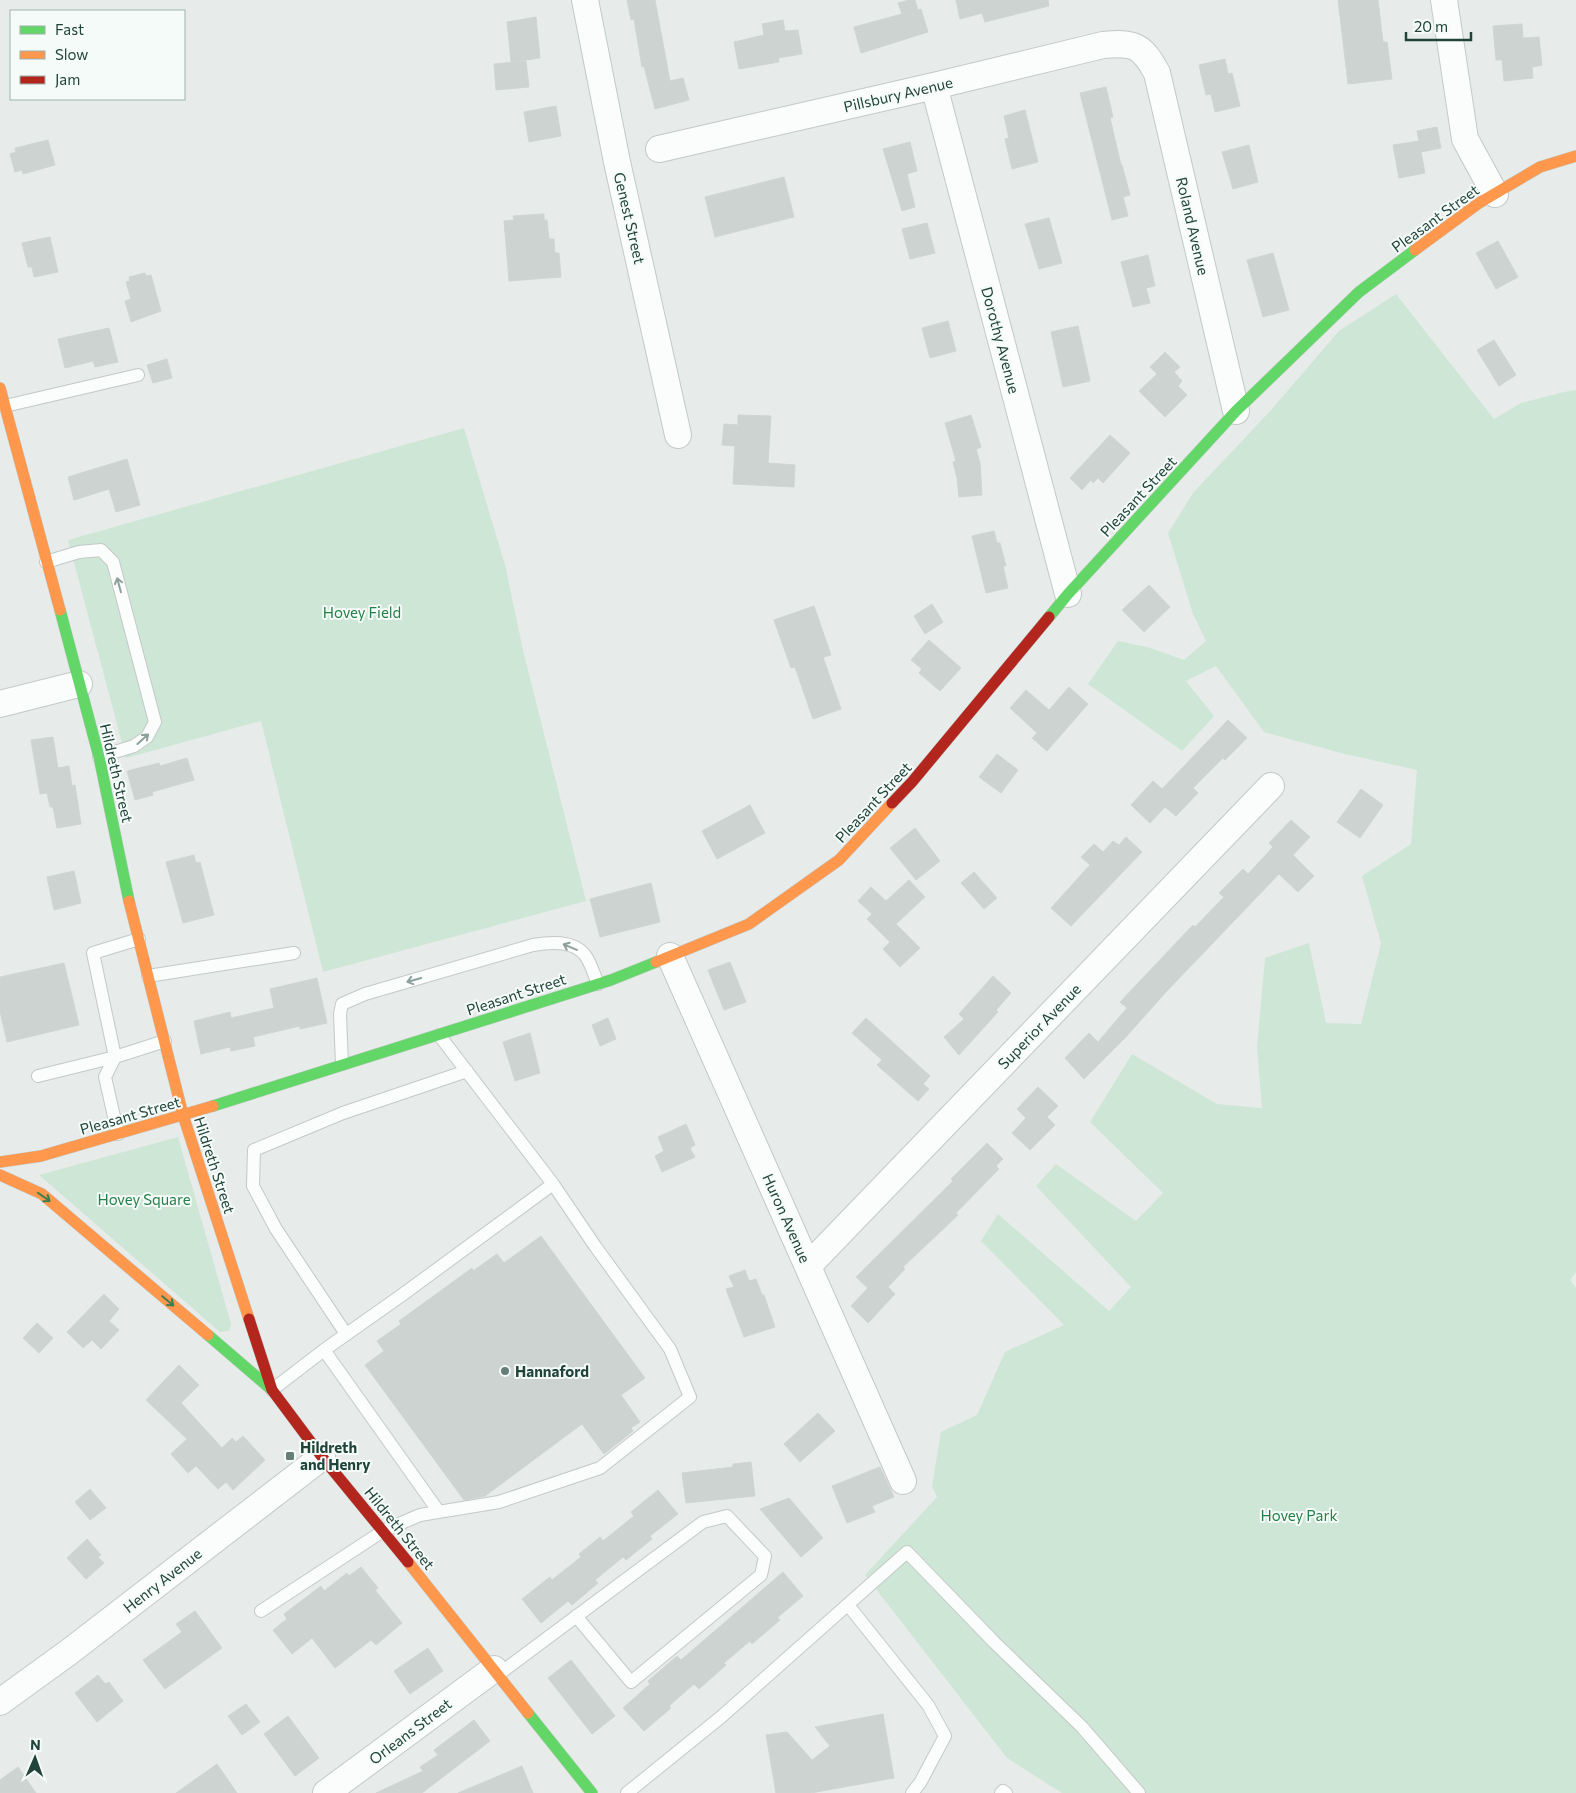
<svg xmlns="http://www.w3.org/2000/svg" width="1576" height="1793" viewBox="0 0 1576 1793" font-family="Commissioner,sans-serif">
  <rect width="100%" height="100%" fill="#e7ecea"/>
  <path fill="#cee6d6" d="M 1396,294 L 1494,419 L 1521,403 L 1564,392 L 1576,390 L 1576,1272 L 1570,1280 L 1576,1288 L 1576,1793 L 1062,1793 L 1007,1758 L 865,1575 L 937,1497 L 932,1486 L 941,1432 L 977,1415 L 1005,1352 L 1064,1325 L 981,1241 L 998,1214 L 1109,1311 L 1131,1287 L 1036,1186 L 1056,1164 L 1136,1221 L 1163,1193 L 1090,1122 L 1132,1054 L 1217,1104 L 1262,1108 L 1257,1047 L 1265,958 L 1309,943 L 1326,1023 L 1361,1024 L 1381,943 L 1362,876 L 1411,844 L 1417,770 L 1345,754 L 1264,732 L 1216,666 L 1186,681 L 1214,716 L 1182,751 L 1088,684 L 1118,641 L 1147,647 L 1184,660 L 1206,641 L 1193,614 L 1168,533 L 1193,493 L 1271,410 L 1339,331 Z
    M 464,428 L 505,565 L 523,650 L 586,901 L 323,972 L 261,721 L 126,758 L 68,540 Z
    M 178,1137 L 231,1324 L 229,1331 L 220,1332 L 39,1175 Z"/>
  <path fill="#ccd3d1" stroke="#cfd5d3" d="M 627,0 L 655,0 L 670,81 L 683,78 L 689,100 L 655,109 L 644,66 L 642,67 L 634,19 L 631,20 Z
    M 909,0 L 915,0 L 918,10 L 921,9 L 928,32 L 861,53 L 854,27 L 902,14 L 898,3 Z
    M 956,0 L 1048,0 L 1049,6 L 985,22 L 982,13 L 960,19 Z
    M 1338,0 L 1378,0 L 1383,42 L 1387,42 L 1392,79 L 1348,84 Z
    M 536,17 L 540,58 L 511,62 L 507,22 Z
    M 783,20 L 785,31 L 798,30 L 802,54 L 778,58 L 779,62 L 739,69 L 734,42 L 764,35 L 762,24 Z
    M 1522,24 L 1523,38 L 1539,37 L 1542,65 L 1532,67 L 1533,78 L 1504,81 L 1502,60 L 1496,60 L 1493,26 Z
    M 1225,59 L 1228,74 L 1232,73 L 1240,106 L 1215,112 L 1211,94 L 1206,95 L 1199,65 Z
    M 526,61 L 529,87 L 496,90 L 494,64 Z
    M 1106,87 L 1113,117 L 1110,118 L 1121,165 L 1122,165 L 1130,195 L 1123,197 L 1128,216 L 1112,220 L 1080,93 Z
    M 556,106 L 561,136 L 529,142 L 524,112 Z
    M 1025,110 L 1038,162 L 1012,169 L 1005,139 L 1009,138 L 1004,116 Z
    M 1437,127 L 1441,148 L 1421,152 L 1425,173 L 1399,178 L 1393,145 L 1419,141 L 1417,131 Z
    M 48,140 L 55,165 L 23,174 L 22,170 L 15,172 L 10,154 L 16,152 L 15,148 Z
    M 910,142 L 917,171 L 907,174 L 915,207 L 902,211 L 883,149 Z
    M 1249,145 L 1258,182 L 1233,189 L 1222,152 Z
    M 784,177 L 794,217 L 715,237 L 705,197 Z
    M 544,214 L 544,220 L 547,220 L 549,239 L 554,239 L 555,253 L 559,253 L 561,277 L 509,281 L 504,221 L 514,220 L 513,216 Z
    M 1049,218 L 1062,263 L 1039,269 L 1025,224 Z
    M 927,223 L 935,253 L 910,259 L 902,229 Z
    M 50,237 L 58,272 L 34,277 L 32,267 L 28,267 L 22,243 Z
    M 1498,241 L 1518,277 L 1496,289 L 1476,253 Z
    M 1273,253 L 1289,310 L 1263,317 L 1247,260 Z
    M 1148,255 L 1155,286 L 1146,288 L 1150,303 L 1133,307 L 1121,262 Z
    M 145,273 L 146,276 L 151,275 L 161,311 L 131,322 L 125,301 L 131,299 L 126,282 L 130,281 L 129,277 Z
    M 948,321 L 956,351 L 930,358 L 922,328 Z
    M 1078,326 L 1090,381 L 1063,387 L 1051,332 Z
    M 109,328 L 118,362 L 95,367 L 93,361 L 65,368 L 58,339 Z
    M 1494,340 L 1516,375 L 1499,386 L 1477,350 Z
    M 1165,352 L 1180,367 L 1174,372 L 1182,381 L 1178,386 L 1187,395 L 1165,417 L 1139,391 L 1157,374 L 1150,367 Z
    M 167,359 L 172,378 L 153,383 L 147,365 Z
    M 738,415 L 771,416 L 768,463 L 795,465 L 794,487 L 733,484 L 735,446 L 722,445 L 724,424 L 738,425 Z
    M 971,415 L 981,447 L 976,449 L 980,463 L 982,495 L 959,497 L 957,478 L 953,462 L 956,461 L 945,423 Z
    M 1110,435 L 1130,453 L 1103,483 L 1098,478 L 1093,483 L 1091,480 L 1082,490 L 1070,478 Z
    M 127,459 L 140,505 L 116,512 L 109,489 L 74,500 L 68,477 Z
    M 994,531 L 997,543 L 1000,543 L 1006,566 L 1003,566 L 1008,588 L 986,593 L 972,536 Z
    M 1149,585 L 1170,607 L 1144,632 L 1122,610 Z
    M 932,604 L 943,622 L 925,634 L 914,616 Z
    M 814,606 L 831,655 L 823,657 L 841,709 L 813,719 L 795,667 L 791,668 L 774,620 Z
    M 929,640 L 961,668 L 940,691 L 919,673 L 922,669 L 911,660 Z
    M 1069,687 L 1088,704 L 1047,751 L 1032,738 L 1037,733 L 1010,708 L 1026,690 L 1049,710 Z
    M 1228,720 L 1247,738 L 1225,760 L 1223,758 L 1193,788 L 1198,793 L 1176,816 L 1165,807 L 1150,823 L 1131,805 L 1153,781 L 1162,789 Z
    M 53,737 L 58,768 L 69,766 L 72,786 L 75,785 L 81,824 L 57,828 L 53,807 L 50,807 L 47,793 L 40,794 L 31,740 Z
    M 997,754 L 1018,770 L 1001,793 L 979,777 Z
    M 187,758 L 194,780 L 152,792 L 153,795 L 135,800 L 127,771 L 159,763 L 160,766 Z
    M 1361,789 L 1383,805 L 1360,838 L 1337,822 Z
    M 750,805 L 765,833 L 717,859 L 702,831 Z
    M 1291,820 L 1310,837 L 1293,855 L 1314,876 L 1298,892 L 1279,874 L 1166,992 L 1125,1038 L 1084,1079 L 1065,1058 L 1089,1033 L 1098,1042 L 1127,1008 L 1120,1002 L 1193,925 L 1195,927 L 1224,897 L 1219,893 L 1243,869 L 1248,874 L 1273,847 L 1269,843 Z
    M 915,828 L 940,861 L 916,880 L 890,848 Z
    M 1126,837 L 1142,852 L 1071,926 L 1051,908 L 1090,865 L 1081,857 L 1094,844 L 1103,852 L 1113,841 L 1119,845 Z
    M 194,855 L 196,863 L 200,862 L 214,915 L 183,923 L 166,862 Z
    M 74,871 L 81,903 L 54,910 L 47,877 Z
    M 974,872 L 997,898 L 984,909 L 961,883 Z
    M 909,880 L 925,897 L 896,924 L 920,948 L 900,967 L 883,949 L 890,942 L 867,919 L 872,914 L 858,901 L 871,887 L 886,901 Z
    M 651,883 L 660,922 L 600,937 L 590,899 Z
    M 730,962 L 746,1002 L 724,1010 L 708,970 Z
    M 64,963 L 79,1025 L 7,1042 L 0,1011 L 0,977 Z
    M 993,976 L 1011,993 L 996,1010 L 998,1012 L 959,1055 L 944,1037 L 964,1019 L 959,1014 Z
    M 317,978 L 327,1023 L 300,1029 L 300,1026 L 253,1037 L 255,1046 L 231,1051 L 230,1047 L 201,1054 L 194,1021 L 230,1012 L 231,1018 L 274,1008 L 270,989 Z
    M 608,1018 L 616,1039 L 600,1046 L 592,1025 Z
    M 866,1018 L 930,1076 L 923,1084 L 929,1089 L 918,1101 L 877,1065 L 882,1060 L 852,1033 Z
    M 530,1033 L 540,1073 L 515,1081 L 503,1042 Z
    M 1038,1087 L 1058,1106 L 1047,1117 L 1055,1125 L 1030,1150 L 1012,1133 L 1026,1118 L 1017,1109 Z
    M 686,1124 L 695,1145 L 690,1148 L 695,1157 L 662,1172 L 655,1156 L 664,1151 L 658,1137 Z
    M 987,1143 L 1003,1159 L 996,1166 L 999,1169 L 956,1213 L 958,1215 L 903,1267 L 905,1269 L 888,1287 L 895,1294 L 868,1323 L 851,1306 L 868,1288 L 856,1277 L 953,1181 L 951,1179 Z
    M 541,1236 L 645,1378 L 621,1395 L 640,1422 L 631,1428 L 633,1431 L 604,1454 L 582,1424 L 485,1496 L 464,1500 L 365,1365 L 384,1351 L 377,1341 L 401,1324 L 399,1321 L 472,1268 L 473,1271 L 497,1254 L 504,1263 Z
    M 745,1270 L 749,1281 L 756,1279 L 762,1295 L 764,1295 L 775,1327 L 744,1337 L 726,1289 L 734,1287 L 729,1276 Z
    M 104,1294 L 119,1309 L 109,1321 L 119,1330 L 101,1349 L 92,1340 L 83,1348 L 67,1332 Z
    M 37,1323 L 53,1338 L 39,1353 L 23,1338 Z
    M 179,1365 L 199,1385 L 181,1403 L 222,1448 L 232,1438 L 236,1442 L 243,1436 L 265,1460 L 233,1490 L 226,1482 L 218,1489 L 196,1466 L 188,1473 L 171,1454 L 187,1439 L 146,1400 Z
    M 818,1413 L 835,1431 L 800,1462 L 784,1444 Z
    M 751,1462 L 755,1496 L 686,1503 L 682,1473 L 733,1467 L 733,1464 Z
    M 880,1467 L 894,1497 L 872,1506 L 875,1512 L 847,1523 L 832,1486 Z
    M 90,1489 L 106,1508 L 90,1520 L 75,1502 Z
    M 658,1490 L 678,1514 L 650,1536 L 652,1539 L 626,1560 L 623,1557 L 595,1580 L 598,1583 L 572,1605 L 568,1601 L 541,1623 L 522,1599 L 550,1577 L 552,1580 L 581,1557 L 579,1554 L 600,1537 L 603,1541 L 634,1516 L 631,1512 Z
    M 789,1498 L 823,1538 L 801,1557 L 760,1509 Z
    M 87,1539 L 101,1555 L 98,1557 L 104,1563 L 86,1579 L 67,1558 Z
    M 361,1567 L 378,1588 L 375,1590 L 402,1623 L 376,1645 L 371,1640 L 335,1668 L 312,1638 L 292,1654 L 273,1630 L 287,1619 L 284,1614 L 321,1586 L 324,1591 L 347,1573 L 349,1576 Z
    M 783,1572 L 803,1596 L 777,1618 L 780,1620 L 752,1644 L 750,1641 L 724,1663 L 726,1665 L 699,1689 L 694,1684 L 669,1706 L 671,1708 L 644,1731 L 623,1708 L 650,1684 L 648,1681 L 677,1656 L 681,1660 Z
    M 195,1611 L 222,1648 L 165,1689 L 143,1660 L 182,1632 L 176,1624 Z
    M 428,1648 L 443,1671 L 410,1694 L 394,1671 Z
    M 571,1660 L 615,1716 L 592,1734 L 548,1678 Z
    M 98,1675 L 105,1684 L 109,1682 L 123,1701 L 97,1722 L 75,1693 Z
    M 246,1704 L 260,1722 L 242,1735 L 228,1716 Z
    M 883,1714 L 894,1778 L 811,1793 L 776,1793 L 766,1735 L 787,1732 L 812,1760 L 830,1746 L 815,1727 Z
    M 288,1716 L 319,1758 L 295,1776 L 264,1734 Z
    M 474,1720 L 490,1741 L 422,1793 L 376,1793 L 423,1771 L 420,1767 L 438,1755 L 434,1750 Z
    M 217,1764 L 237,1793 L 176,1793 Z
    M 522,1766 L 533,1793 L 458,1793 Z
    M 18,1767 L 36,1793 L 0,1793 L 0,1780 Z"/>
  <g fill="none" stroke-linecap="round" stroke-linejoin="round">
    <defs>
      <path id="lane" d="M 5,406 L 138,375
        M 46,562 L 79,552 L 101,550 L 113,562 L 155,722 L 147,737 L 134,746 L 99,757
        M 148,976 L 294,953
        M 342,1064 L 340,1014 L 342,1004 L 365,994 L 533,945 C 550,942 573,940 585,955 C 591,963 594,975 598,984
        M 38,1076 L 115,1057 L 93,953 L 139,939
        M 118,1134 L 105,1077 L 115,1057 L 165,1041
        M 346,1334 L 276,1229 L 253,1186 L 254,1150 L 343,1113 L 467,1071
        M 324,1350 L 439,1512
        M 272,1390 L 324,1350 L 402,1295 L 553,1184 L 439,1035
        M 848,1605 L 928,1705 L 945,1736 L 920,1783 L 912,1793
        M 261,1611 L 383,1531 L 420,1515 L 499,1502 L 600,1468 L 690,1397 L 670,1349 L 595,1246 L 553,1184
        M 499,1674 L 703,1522 L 727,1516 L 765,1556 L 761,1575 L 631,1682 L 576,1616
        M 627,1793 L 721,1717 L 907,1552 L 995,1643 L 1082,1727 L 1139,1793
        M 1001,1793 L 1003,1791 L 1006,1793"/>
      <path id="street" d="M 585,0 L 617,162 L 678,435
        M 1444,0 L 1465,139 L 1495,194
        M 934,86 L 1068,594
        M 659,149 L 934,86 L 1103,45 C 1134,42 1142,45 1157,73 L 1236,411
        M 0,704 L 79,684
        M 670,956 L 903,1481
        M 808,1266 L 1271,786
        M 0,1702 L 69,1652 L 322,1457
        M 326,1793 L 494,1669"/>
      <path id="fast" d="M 60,610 L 99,757 L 129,901
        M 1049,617 L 1068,594 L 1236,411 L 1359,292 L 1415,250
        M 213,1106 L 611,980 L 656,962
        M 208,1335 L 272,1390
        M 528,1713 L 592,1793"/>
      <path id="slow" d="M 1415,250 L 1479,203 L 1540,167 L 1576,156
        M 0,388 L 60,610
        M 129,901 L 183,1115 L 249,1319
        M 656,962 L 749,924 L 839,860 L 892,803
        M 0,1162 L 41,1156 L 213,1106
        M 0,1175 L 42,1194 L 208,1335
        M 408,1562 L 528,1713"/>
      <path id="jam" d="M 892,803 L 912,782 L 1049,617
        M 249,1319 L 272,1390 L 322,1457 L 408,1562"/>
    </defs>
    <use href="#lane" stroke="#c3c9c7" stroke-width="14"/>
    <use href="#street" stroke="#c3c9c7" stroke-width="28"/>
    <use href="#fast" stroke="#c2cac7" stroke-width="12"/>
    <use href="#slow" stroke="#c2cac7" stroke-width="12"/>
    <use href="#jam" stroke="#c2cac7" stroke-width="12"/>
    <use href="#lane" stroke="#fbfcfc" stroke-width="12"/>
    <use href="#street" stroke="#fbfcfc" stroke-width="26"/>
    <use href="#fast" stroke="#63d668" stroke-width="11"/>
    <use href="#slow" stroke="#ff974d" stroke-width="11"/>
    <use href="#jam" stroke="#b3261e" stroke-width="11"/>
  </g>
  <defs><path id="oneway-shaft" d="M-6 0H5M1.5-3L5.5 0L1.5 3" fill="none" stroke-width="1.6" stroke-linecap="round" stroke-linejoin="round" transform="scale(1.25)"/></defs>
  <g stroke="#8ea09b">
    <use href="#oneway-shaft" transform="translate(119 585) rotate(-105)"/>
    <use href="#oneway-shaft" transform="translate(143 739) rotate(-42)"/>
    <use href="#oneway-shaft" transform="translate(570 947) rotate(-157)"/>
    <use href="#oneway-shaft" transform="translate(414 980) rotate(164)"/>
  </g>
  <g stroke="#3b7e4c">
    <use href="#oneway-shaft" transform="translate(44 1197) rotate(35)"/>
    <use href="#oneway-shaft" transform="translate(168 1301) rotate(40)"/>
  </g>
  <g fill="#667e78" stroke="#f5fbf8" stroke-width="2">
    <circle cx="505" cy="1371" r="5"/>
    <rect x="285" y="1451" width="10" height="10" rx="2.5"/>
  </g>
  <g text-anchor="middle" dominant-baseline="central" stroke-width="4" stroke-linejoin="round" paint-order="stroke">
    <g font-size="15" fill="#20433a" stroke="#f5fbf8">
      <text transform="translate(898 94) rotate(-13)">Pillsbury Avenue</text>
      <text transform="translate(630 218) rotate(77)">Genest Street</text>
      <text transform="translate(1435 218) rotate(-36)">Pleasant Street</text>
      <text transform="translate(1193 226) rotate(77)">Roland Avenue</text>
      <text transform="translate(1001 340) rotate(75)">Dorothy Avenue</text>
      <text transform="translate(1138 496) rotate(-47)">Pleasant Street</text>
      <text transform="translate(117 773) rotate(77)">Hildreth Street</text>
      <text transform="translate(873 802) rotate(-47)">Pleasant Street</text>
      <text transform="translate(516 994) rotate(-18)">Pleasant Street</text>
      <text transform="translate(1039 1026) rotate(-46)">Superior Avenue</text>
      <text transform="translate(130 1115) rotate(-16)">Pleasant Street</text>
      <text transform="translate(215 1165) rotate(72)">Hildreth Street</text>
      <text transform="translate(787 1218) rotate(66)">Huron Avenue</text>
      <text transform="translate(400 1528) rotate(51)">Hildreth Street</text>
      <text transform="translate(162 1580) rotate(-38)">Henry Avenue</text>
      <text transform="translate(410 1731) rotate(-37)">Orleans Street</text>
    </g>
    <g font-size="15" fill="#258048" stroke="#f5fbf8">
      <text x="362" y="612">Hovey Field</text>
      <text x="144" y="1199">Hovey Square</text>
      <text x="1299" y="1515">Hovey Park</text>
    </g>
    <g font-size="15" font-weight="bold" fill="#20433a" stroke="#f5fbf8" text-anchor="start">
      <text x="515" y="1371">Hannaford</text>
      <text x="300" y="1447">Hildreth<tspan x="300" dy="17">and Henry</tspan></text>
    </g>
  </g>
  <rect x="10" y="10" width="175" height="90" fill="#f5fbf8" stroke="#a0b1ac"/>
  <rect x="20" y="26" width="25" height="8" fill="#63d668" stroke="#a0b1ac"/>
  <text x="55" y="35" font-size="15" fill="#20433a">Fast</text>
  <rect x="20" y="51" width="25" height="8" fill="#ff974d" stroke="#a0b1ac"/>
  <text x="55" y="60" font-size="15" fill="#20433a">Slow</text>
  <rect x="20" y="76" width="25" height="8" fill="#b3261e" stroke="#a0b1ac"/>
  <text x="55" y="85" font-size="15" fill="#20433a">Jam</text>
  <g transform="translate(35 1758) rotate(2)" stroke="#f5fbf8" stroke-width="4" paint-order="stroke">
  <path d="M0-4L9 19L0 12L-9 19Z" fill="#20433a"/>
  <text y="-8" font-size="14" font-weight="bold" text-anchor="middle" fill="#20433a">N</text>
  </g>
  <path d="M1406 32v8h65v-8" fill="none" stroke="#20433a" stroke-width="2.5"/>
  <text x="1414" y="32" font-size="15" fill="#20433a" stroke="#f5fbf8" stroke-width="4" paint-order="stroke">20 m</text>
</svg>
